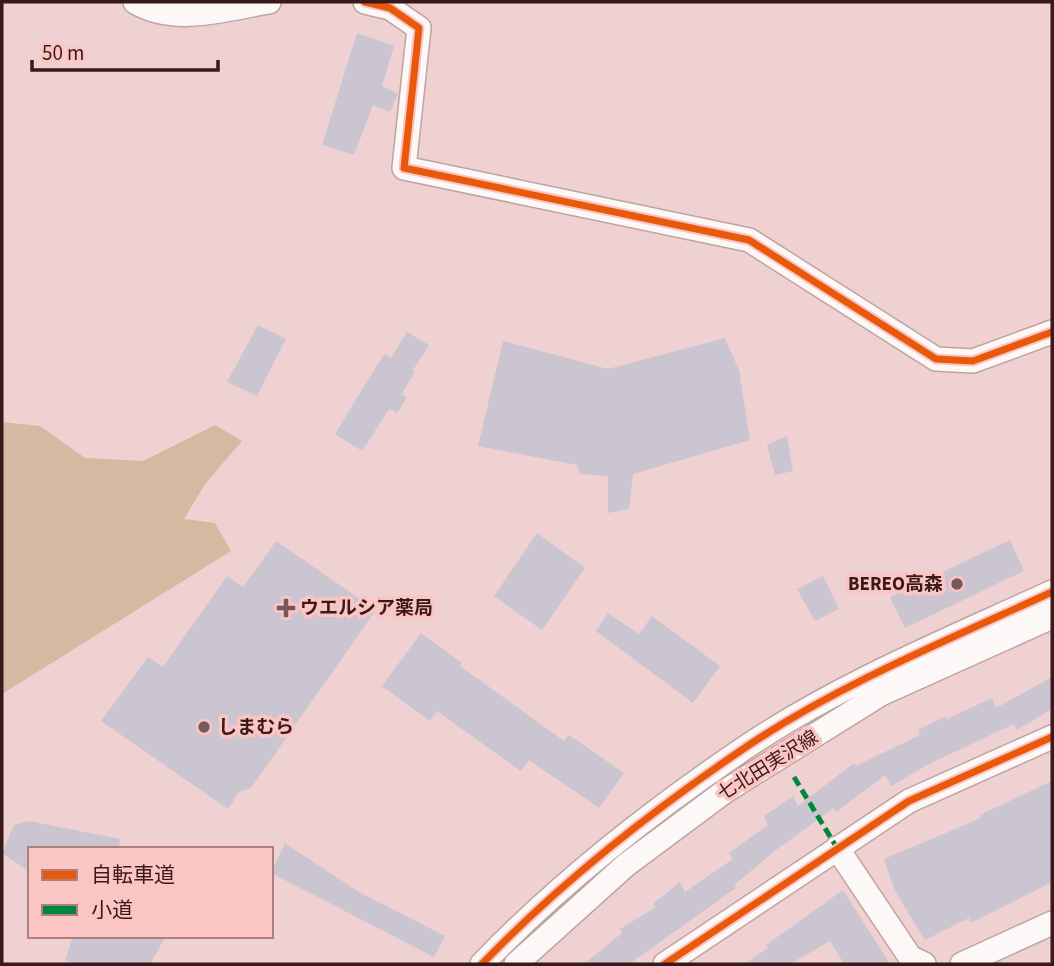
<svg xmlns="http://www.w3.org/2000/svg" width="1054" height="966" viewBox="0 0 1054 966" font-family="'Source Sans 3','Noto Sans JP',sans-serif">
  <rect width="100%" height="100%" fill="#eed1d0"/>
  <path fill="#d5b9a0" d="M 2,422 L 40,426 L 85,458 L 143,461 L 215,425 L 242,441 L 205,484 L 184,519 L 215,523 L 231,551 L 2,694 Z"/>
  <path fill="#cbc5d2" d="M 357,33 L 394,46 L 382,86 L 398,94 L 390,112 L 373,105 L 354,155 L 322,145 Z
    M 258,325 L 286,339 L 257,396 L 227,382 Z
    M 407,332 L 429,345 L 413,370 L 415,371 L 402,394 L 407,397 L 397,413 L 389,409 L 362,451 L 335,434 L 384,354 L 391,358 Z
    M 725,338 L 739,370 L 750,440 L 633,474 L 629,509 L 608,513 L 608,476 L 580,474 L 577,465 L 478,446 L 503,341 L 608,369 Z
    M 787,436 L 793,471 L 775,475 L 767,445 Z
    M 537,533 L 585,568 L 542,630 L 494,596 Z
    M 1010,540 L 1024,571 L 905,628 L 890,597 Z
    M 276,541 L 376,610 L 251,788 L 239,792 L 228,809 L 101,721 L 148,657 L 163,667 L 227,576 L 243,587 Z
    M 823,576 L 839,609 L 815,621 L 797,589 Z
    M 608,613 L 639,634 L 652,616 L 720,666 L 693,703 L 596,631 Z
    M 421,633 L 462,663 L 460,666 L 564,741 L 569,735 L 624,773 L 599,808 L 529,760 L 521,771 L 437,711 L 430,721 L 382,686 Z
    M 1052,677 L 1052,709 L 1017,730 L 1014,724 L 929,764 L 891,786 L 885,775 L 836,812 L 834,808 L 776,850 L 734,885 L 736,888 L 629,964 L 584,964 L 622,933 L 620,929 L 656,907 L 653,904 L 680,882 L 685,892 L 733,859 L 729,853 L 768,825 L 764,816 L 793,796 L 798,806 L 854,763 L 856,766 L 920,735 L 918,730 L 946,716 L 947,719 L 992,698 L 996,708 Z
    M 1052,781 L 1052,882 L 971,923 L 969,918 L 925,940 L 895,891 L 884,859 L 981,818 L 980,815 Z
    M 29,821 L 120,839 L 119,849 L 30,849 L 30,872 L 2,853 L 14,825 Z
    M 285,843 L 359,892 L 445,936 L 434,957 L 271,873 Z
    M 843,890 L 890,964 L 844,964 L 830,941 L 790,964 L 745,964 L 768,948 L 766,945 Z
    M 73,936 L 166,936 L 150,964 L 75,964 L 65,960 Z"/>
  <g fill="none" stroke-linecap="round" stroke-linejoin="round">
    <defs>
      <path id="street" d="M 135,2 C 176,26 225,9 269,2
        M 365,2 L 390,8 L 419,28 L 404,168 L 749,240 L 936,359 L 973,361 L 1052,332
        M 837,848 L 910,957 L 924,964
        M 482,964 C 559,884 657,807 749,745 C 842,683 950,639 1052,592
        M 516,964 L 626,865 L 724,792 L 881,694 L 1052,617
        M 665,964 L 909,801 L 1052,737
        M 962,964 L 1052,923"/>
    </defs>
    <use href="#street" stroke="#bfa3a2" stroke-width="26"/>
    <use href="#street" stroke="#fcf8f8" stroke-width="23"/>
    <path stroke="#00873e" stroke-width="5" stroke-dasharray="10 5" stroke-linecap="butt" d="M 794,777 L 837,848"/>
    <defs>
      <path id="cycleway" d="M 365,2 L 390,8 L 419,28 L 404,168 L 749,240 L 936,359 L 973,361 L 1052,332
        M 482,964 C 559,884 657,807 749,745 C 842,683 950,639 1052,592
        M 665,964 L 909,801 L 1052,737"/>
    </defs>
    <use href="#cycleway" stroke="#fbc5c3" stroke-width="11"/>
    <use href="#cycleway" stroke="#e8590c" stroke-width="7"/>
  </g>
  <g fill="#785959" stroke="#fbc5c3" stroke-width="2.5">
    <circle cx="957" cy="584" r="7"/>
    <path d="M282.5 597.5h7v7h7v7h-7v7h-7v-7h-7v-7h7z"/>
    <circle cx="204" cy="727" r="7"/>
  </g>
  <g text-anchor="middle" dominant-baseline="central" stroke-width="7" stroke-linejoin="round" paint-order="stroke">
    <g font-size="19" font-weight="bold" fill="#391919" stroke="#fbc5c3" text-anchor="start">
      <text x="943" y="584" text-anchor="end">BEREO高森</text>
      <text x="300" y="608">ウエルシア薬局</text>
      <text x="218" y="727">しまむら</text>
    </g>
    <g font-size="19" fill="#391919" stroke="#fbc5c3">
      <text transform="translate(768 766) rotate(-32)">七北田実沢線</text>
    </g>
  </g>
  <rect width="1054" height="966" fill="none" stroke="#391919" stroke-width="7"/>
  <rect x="28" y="847" width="245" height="91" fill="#fbc5c3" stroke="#ad807f" stroke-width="2"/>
  <rect x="42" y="870" width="35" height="10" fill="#e8590c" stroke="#ad807f" stroke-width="2"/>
  <text x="91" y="882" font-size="21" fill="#391919">自転車道</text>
  <rect x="42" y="905" width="35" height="10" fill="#00873e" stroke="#ad807f" stroke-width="2"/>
  <text x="91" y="917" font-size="21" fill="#391919">小道</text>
  <path d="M32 60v10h186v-10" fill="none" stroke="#391919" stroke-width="3.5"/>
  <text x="42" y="60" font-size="21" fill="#391919" stroke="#fbc5c3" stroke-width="5" paint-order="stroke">50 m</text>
</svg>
